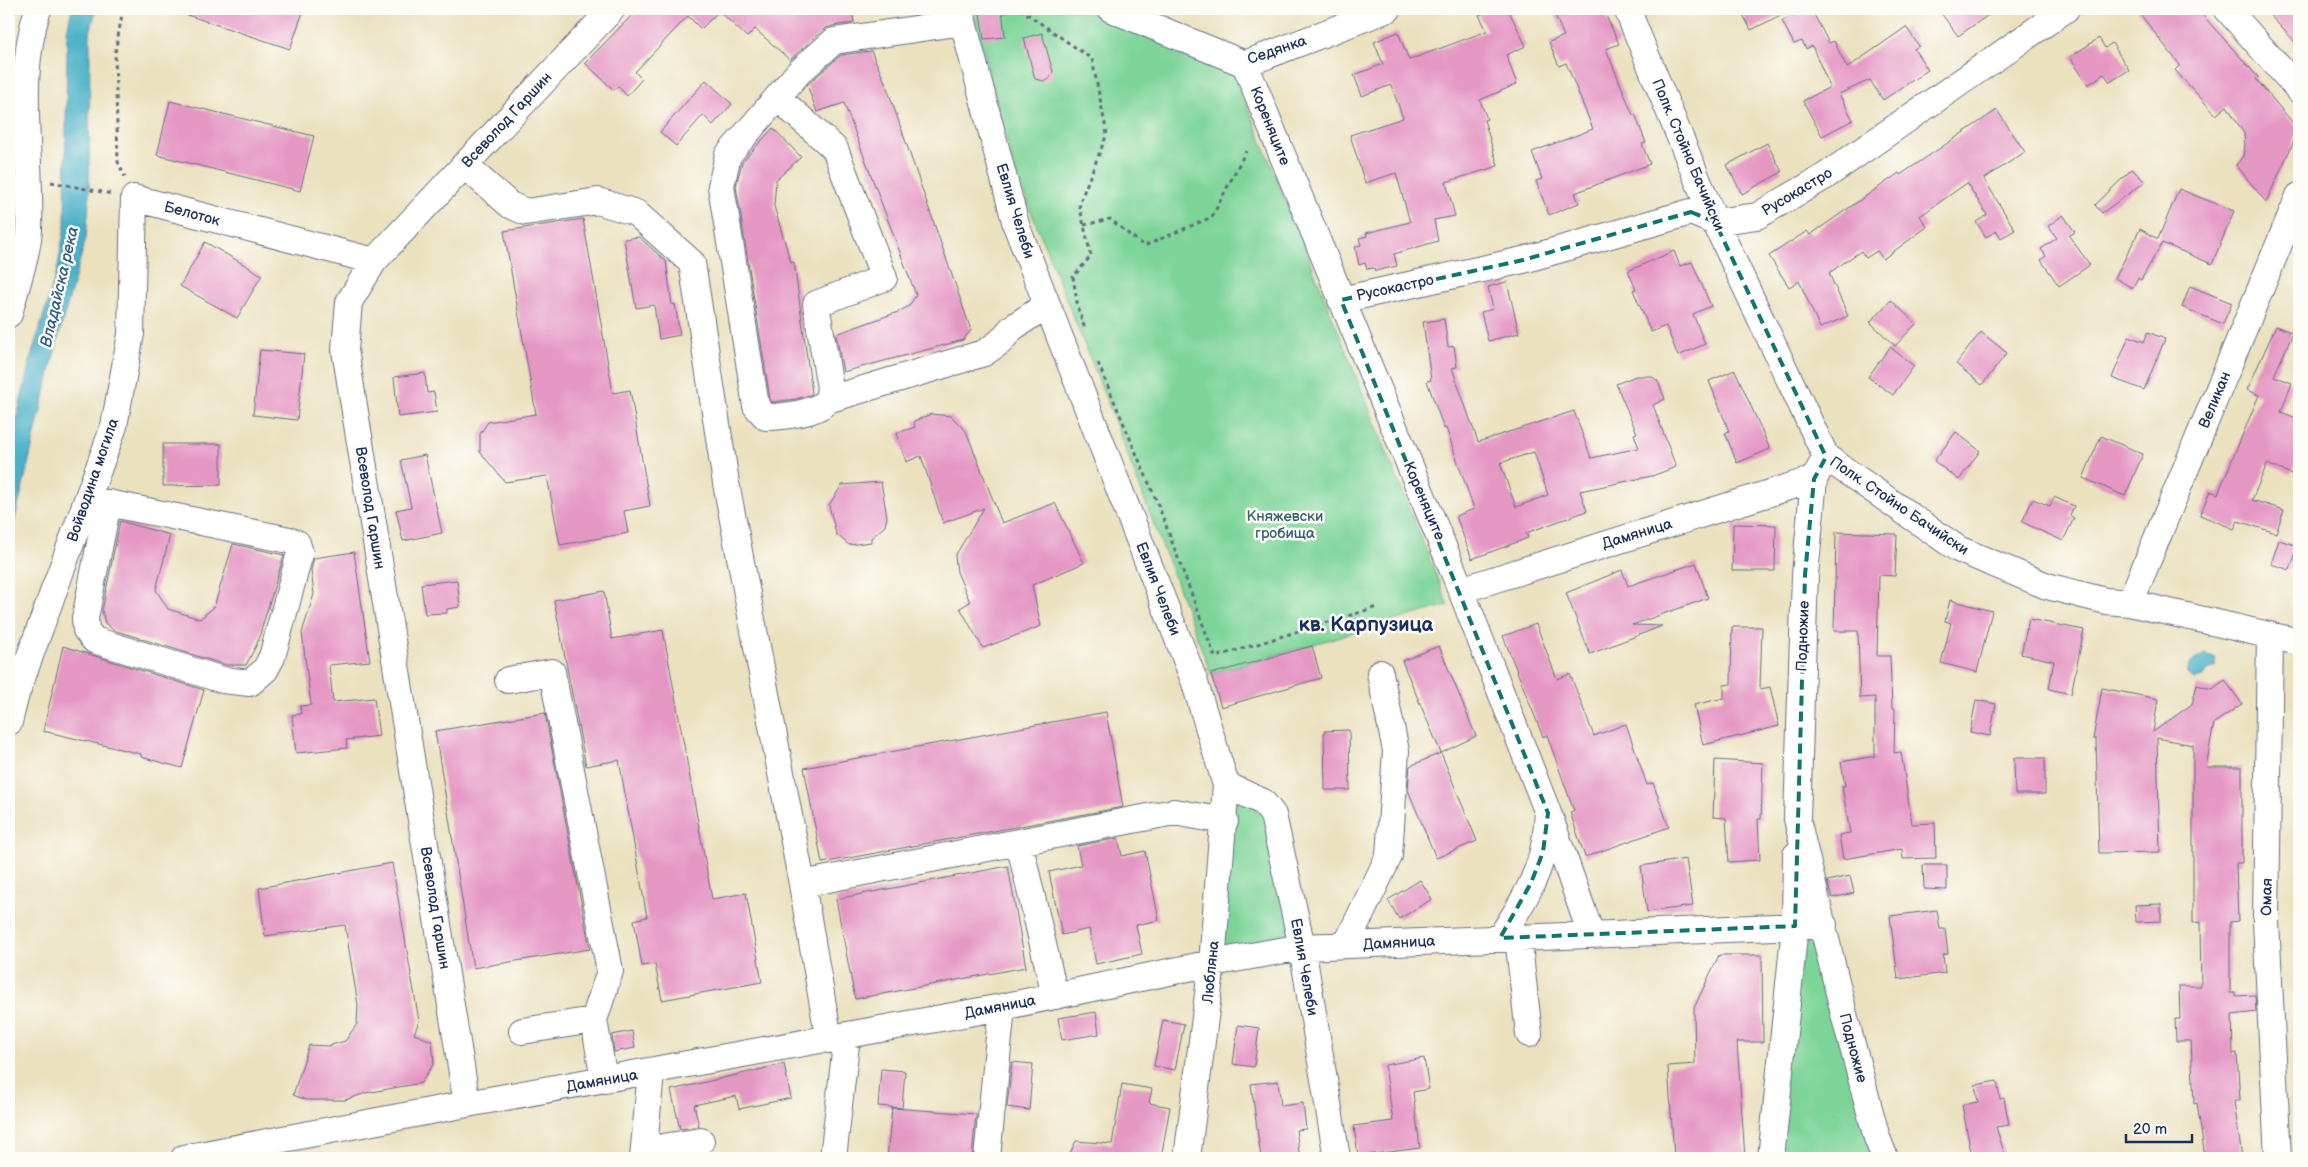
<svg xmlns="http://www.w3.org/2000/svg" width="2308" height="1167" viewBox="0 0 2308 1167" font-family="'Balsamiq Sans',sans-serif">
  <rect width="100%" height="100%" fill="#fdfcf7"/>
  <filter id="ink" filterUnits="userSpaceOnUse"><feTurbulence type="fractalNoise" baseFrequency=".02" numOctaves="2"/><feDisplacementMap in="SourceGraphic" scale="10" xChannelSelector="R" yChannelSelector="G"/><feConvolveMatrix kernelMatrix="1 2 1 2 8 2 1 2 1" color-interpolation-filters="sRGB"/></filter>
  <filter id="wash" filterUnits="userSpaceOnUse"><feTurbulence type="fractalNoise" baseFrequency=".0096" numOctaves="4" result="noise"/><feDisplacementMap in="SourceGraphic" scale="20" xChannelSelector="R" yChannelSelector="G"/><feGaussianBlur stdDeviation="1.12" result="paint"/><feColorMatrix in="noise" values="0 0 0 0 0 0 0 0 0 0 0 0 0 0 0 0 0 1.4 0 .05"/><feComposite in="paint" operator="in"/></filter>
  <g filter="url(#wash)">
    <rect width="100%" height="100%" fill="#ebe1bf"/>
    <path fill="#7dd498" stroke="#4c827b" d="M 975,9 L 1080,9 L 1234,72 L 1448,605 L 1211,674 L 1105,396 L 1014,169 L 973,12 Z
      M 1226,785 L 1270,808 L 1299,935 L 1212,963 Z
      M 1824,925 L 1885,1158 L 1771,1158 L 1795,926 Z"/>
    <path fill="#49b1c8" stroke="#327093" d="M 72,9 L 96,9 L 90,33 L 89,203 L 86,238 L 58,338 L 9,545 L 9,452 L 31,357 L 57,271 L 65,226 L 67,30 Z
      M 2205,654 L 2216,659 L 2215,667 L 2208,670 L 2204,677 L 2194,679 L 2188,675 C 2186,663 2196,659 2205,654 Z"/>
    <g id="blocks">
      <path fill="#e597c4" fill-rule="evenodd" d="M 178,9 L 304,9 L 290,49 L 178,12 Z
        M 638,9 L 852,9 L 854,23 L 832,26 L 824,29 L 790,60 L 755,29 L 747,37 L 719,11 L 701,29 L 688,16 L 635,72 L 642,79 L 627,96 L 618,86 L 614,90 L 585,63 Z
        M 1494,9 L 1508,9 L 1526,46 L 1506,55 L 1517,84 L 1480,100 L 1487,119 L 1484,120 L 1498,166 L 1446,182 L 1455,216 L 1434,220 L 1438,241 L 1394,254 L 1397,266 L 1375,271 L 1374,268 L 1367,269 L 1365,263 L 1359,265 L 1355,247 L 1361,245 L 1359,238 L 1367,236 L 1366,233 L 1410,222 L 1396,173 L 1365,183 L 1350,135 L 1403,118 L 1391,85 L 1362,96 L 1354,75 L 1383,64 L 1374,42 L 1398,32 L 1409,60 L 1487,31 L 1479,15 Z
        M 1552,9 L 1603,9 L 1619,44 L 1606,49 L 1633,115 L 1635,114 L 1646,143 L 1642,144 L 1650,164 L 1575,193 L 1579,203 L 1549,215 L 1536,181 L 1542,179 L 1532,152 L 1593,129 L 1566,63 L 1559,66 L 1549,42 L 1564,36 Z
        M 1740,9 L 1793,9 L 1751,30 Z
        M 1806,9 L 1811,9 L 1829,43 L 1834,41 L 1847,68 L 1906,27 L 1919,46 L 1914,49 L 1928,70 L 1883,100 L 1870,80 L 1839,94 L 1853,120 L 1822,136 L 1803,101 L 1830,87 L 1812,46 L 1806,49 L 1802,41 L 1794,44 L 1782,21 Z
        M 1938,9 L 1997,9 L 1958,36 Z
        M 2136,9 L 2197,9 L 2258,77 L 2256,79 L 2299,130 L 2266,202 L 2236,165 L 2243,156 L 2245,145 L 2244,134 L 2227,106 L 2216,115 L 2175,70 L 2180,65 Z
        M 2264,9 L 2299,9 L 2299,46 Z
        M 1002,10 L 1005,37 L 984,39 L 980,13 Z
        M 1042,33 L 1053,72 L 1049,79 L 1044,81 L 1035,79 L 1024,38 Z
        M 2099,38 L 2105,48 L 2112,43 L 2129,70 L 2110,82 L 2104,74 L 2088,85 L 2070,57 Z
        M 871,51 L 885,82 L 971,330 L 963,340 L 843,372 L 836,334 L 898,312 L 909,306 L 916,295 L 844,103 L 817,112 L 807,85 L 841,55 Z
        M 706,80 L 732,104 L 713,125 L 703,115 L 676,146 L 660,132 Z
        M 170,101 L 314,136 L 300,191 L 157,155 Z
        M 1997,110 L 2025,152 L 1984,179 L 2015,230 L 2001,238 L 1997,231 L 1986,237 L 1976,222 L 1987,215 L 1967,183 L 1920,216 L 1927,227 L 1883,259 L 1877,251 L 1866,258 L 1861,251 L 1829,273 L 1848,316 L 1820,328 L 1799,281 L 1789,287 L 1769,256 L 1807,231 L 1810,235 L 1899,173 L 1900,175 Z
        M 773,128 L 801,157 L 776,180 L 774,206 L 791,263 L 794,262 L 812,394 L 796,399 L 772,402 L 770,399 L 736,186 L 742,162 Z
        M 1767,143 L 1782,172 L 1742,194 L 1727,165 Z
        M 2132,169 L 2145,182 L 2102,213 L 2095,205 Z
        M 2179,189 L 2234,211 L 2212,264 L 2162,243 L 2141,280 L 2138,278 L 2132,288 L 2115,278 L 2140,229 L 2158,239 Z
        M 2063,215 L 2075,232 L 2069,236 L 2090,265 L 2059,286 L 2041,260 L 2046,256 L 2041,249 L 2057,238 L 2048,226 Z
        M 583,219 L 613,393 L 630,390 L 650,506 L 624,511 L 628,533 L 560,545 L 547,476 L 505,482 L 480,452 L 480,434 L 488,422 L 536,414 L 504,231 Z
        M 639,237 L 666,261 L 672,305 L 675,304 L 680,335 L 659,339 L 654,305 L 636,308 L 624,239 Z
        M 205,242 L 262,275 L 237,318 L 180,286 Z
        M 1674,251 L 1680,266 L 1692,262 L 1711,306 L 1693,314 L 1705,344 L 1678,356 L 1666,326 L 1651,332 L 1633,290 L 1636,289 L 1628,271 Z
        M 1507,282 L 1519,333 L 1488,341 L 1481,312 L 1493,309 L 1488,287 Z
        M 2190,286 L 2232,303 L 2223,324 L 2182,307 Z
        M 1891,300 L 1916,324 L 1895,346 L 1870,322 Z
        M 1444,319 L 1448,347 L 1454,346 L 1457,367 L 1452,368 L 1478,442 L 1574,411 L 1591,458 L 1639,448 L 1634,434 L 1637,433 L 1616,384 L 1636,376 L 1651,376 L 1658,381 L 1665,399 L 1653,405 L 1676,467 L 1652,476 L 1580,491 L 1587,511 L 1526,533 L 1528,538 L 1472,559 L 1456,516 L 1474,509 L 1446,428 L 1444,429 L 1427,381 L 1431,380 L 1423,322 ZM 1534,452 L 1548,495 L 1516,507 L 1500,463 Z
        M 2276,326 L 2293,333 L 2274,376 L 2292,383 L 2281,412 L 2299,419 L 2299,453 L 2291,474 L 2267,464 L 2252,500 L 2284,510 L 2276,533 L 2238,521 L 2234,529 L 2200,515 L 2210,491 L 2218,494 L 2259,395 L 2247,390 Z
        M 1981,332 L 2007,353 L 1982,385 L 1956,364 Z
        M 2148,332 L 2165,339 L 2144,390 L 2112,378 L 2129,336 L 2144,342 Z
        M 1890,347 L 1914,366 L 1893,395 L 1868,377 Z
        M 260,350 L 304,354 L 297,420 L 253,415 Z
        M 1735,370 L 1770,449 L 1737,463 L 1725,433 L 1729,431 L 1709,381 Z
        M 425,373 L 427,393 L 434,392 L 437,412 L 398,417 L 394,377 Z
        M 931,414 L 951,416 L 966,431 L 1002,523 L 1055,503 L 1084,563 L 1032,585 L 1041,626 L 983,648 L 960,608 L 970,602 L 957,572 L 955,556 L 984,508 L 943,523 L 921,456 L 906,462 L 897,433 L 915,427 L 914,421 Z
        M 1956,432 L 1980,451 L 1959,480 L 1934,461 Z
        M 2101,436 L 2143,454 L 2125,496 L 2083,478 Z
        M 163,444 L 221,444 L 221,485 L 163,486 Z
        M 425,455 L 442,533 L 403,541 L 396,510 L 411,507 L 401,460 Z
        M 881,482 L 887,517 L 885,526 L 871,538 L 871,542 L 849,545 L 836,534 L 829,505 L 842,485 Z
        M 2054,497 L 2074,506 L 2070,516 L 2074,518 L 2063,541 L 2022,522 L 2033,499 L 2050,506 Z
        M 120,521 L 170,535 L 156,590 L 168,609 L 200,619 L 214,607 L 233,544 L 284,555 L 257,644 L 246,665 L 226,665 L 113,630 L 105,623 L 102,611 Z
        M 1733,524 L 1776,525 L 1775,571 L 1732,571 Z
        M 1836,532 L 1897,534 L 1895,576 L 1879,575 L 1877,656 L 1890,656 L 1892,709 L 1895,709 L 1894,753 L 1901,752 L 1912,824 L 1935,823 L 1936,858 L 1903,859 L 1902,849 L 1843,859 L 1839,835 L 1850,833 L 1842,786 L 1845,786 L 1841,762 L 1875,756 L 1875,697 L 1860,698 L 1858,631 L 1834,631 Z
        M 2279,540 L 2298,546 L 2290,570 L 2271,564 Z
        M 354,552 L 370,661 L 329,665 L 333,702 L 374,698 L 379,736 L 346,740 L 347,748 L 296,753 L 292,715 L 301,714 L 300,706 L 311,705 L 302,633 L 314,594 L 311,570 L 314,558 Z
        M 1696,563 L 1708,598 L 1632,625 L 1662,626 L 1590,654 L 1566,593 L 1622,570 L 1628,586 Z
        M 457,580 L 460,607 L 447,609 L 447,613 L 425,614 L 421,584 Z
        M 604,591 L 612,639 L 663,630 L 712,899 L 746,893 L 762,982 L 662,1000 L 655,964 L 642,966 L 634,920 L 647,917 L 619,760 L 586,766 L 554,600 Z
        M 1950,600 L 1992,611 L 1977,672 L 1941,663 L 1951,623 L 1945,621 Z
        M 2029,619 L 2084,630 L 2071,694 L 2049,689 L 2054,661 L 2021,654 Z
        M 1536,624 L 1557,679 L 1570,674 L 1594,736 L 1626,724 L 1647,785 L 1653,783 L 1669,827 L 1585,857 L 1570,812 L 1574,811 L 1547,735 L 1543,737 L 1503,636 Z
        M 1732,627 L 1762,627 L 1760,689 L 1770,687 L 1779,726 L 1703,745 L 1694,705 L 1724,698 L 1724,685 L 1731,684 Z
        M 63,646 L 204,690 L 182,768 L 141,757 L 141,754 L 43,731 Z
        M 1312,646 L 1321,678 L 1221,707 L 1211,674 Z
        M 1439,646 L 1476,736 L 1441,753 L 1402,661 Z
        M 2225,680 L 2242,704 L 2214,723 L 2206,767 L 2242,767 L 2242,863 L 2236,863 L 2238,921 L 2230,922 L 2230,993 L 2235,993 L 2235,996 L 2255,995 L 2256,1012 L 2232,1015 L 2233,1054 L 2237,1053 L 2240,1101 L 2234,1101 L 2242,1158 L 2205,1158 L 2197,1103 L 2194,1104 L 2191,1041 L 2176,1041 L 2175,1019 L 2180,1019 L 2179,986 L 2201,986 L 2200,922 L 2193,923 L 2193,745 L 2157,738 L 2160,852 L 2099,853 L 2096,739 L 2093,739 L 2102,688 L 2158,699 L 2153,732 L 2192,704 L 2197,685 L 2212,689 Z
        M 1976,700 L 1996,704 L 1990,736 L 1970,732 Z
        M 1106,712 L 1123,807 L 822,863 L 804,768 Z
        M 545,713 L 590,949 L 473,968 L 435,731 Z
        M 1349,730 L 1350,790 L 1325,790 L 1324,731 Z
        M 1441,753 L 1477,841 L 1436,858 L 1408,790 L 1410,766 Z
        M 2014,758 L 2045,758 L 2045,794 L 2015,794 Z
        M 1715,760 L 1763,763 L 1761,819 L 1758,819 L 1760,860 L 1729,862 L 1726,818 L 1713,817 Z
        M 1118,838 L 1122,856 L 1145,851 L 1159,920 L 1136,925 L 1142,954 L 1096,964 L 1089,929 L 1062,935 L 1049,872 L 1081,865 L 1077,846 Z
        M 1686,859 L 1693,906 L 1647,912 L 1641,866 Z
        M 392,863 L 419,1021 L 414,1034 L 432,1041 L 434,1063 L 421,1083 L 366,1093 L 345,1100 L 306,1100 L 293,1095 L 309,1045 L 328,1046 L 345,1041 L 357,1024 L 358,1005 L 345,925 L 265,936 L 259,888 Z
        M 1923,865 L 1947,865 L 1947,890 L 1924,889 Z
        M 1008,866 L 1026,967 L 855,999 L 836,899 Z
        M 1850,876 L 1854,893 L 1832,898 L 1827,881 Z
        M 1420,880 L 1432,899 L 1399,919 L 1388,900 Z
        M 2161,904 L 2161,921 L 2136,922 L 2135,905 Z
        M 1937,910 L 1940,929 L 1945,929 L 1948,954 L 1943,955 L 1945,973 L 1898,979 L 1890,916 Z
        M 1719,955 L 1762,955 L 1763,1042 L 1737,1042 L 1745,1158 L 1674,1158 L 1668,1066 L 1695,1064 L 1694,1008 Z
        M 1096,1012 L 1099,1034 L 1062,1040 L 1058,1018 Z
        M 1163,1020 L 1184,1024 L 1175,1070 L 1154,1066 Z
        M 1238,1025 L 1259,1028 L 1254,1067 L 1233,1064 Z
        M 632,1031 L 635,1048 L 614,1052 L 612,1035 Z
        M 1424,1058 L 1429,1089 L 1413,1092 L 1420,1148 L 1358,1156 L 1354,1126 L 1393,1121 L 1385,1065 Z
        M 1012,1062 L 1033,1064 L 1029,1110 L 1007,1107 Z
        M 784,1064 L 791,1098 L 739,1109 L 736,1096 L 694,1105 L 699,1126 L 680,1129 L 671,1090 Z
        M 881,1069 L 905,1071 L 902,1108 L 878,1106 Z
        M 1278,1081 L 1281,1106 L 1303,1103 L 1306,1129 L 1296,1130 L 1300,1158 L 1261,1158 L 1251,1084 Z
        M 1997,1081 L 2000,1099 L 2004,1098 L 2009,1125 L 1996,1127 L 2006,1158 L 1972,1158 L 1962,1105 L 1978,1102 L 1975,1085 Z
        M 1122,1084 L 1152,1089 L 1149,1103 L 1170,1107 L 1161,1158 L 1068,1158 L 1076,1141 L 1112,1144 Z
        M 892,1108 L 976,1114 L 972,1158 L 887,1158 Z"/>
    </g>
  </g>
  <g filter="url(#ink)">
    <use href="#blocks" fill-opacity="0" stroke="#646d80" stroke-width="1"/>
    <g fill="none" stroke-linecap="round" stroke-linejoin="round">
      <defs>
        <path id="minor" d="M 962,9 L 963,22 L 1016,225 L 1194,680 L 1226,785 L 1212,963 L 1187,1158
          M 1111,9 L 1245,64 L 1388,9
          M 1627,9 L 1715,222 L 1826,457 L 1958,549 L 2047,586 L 2106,601 L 2130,603 L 2299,642
          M 2227,9 L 2299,90
          M 1245,64 L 1461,590 L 1548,813 C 1547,825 1546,839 1543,851 C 1536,883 1517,911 1500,938
          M 778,98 L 835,149 L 884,278 L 816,304 L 830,388 C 829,392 829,397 827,400 C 820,413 780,417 766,417 L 756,406 L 721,186 L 728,155 L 798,73 L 834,41 L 963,22
          M 464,165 L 510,205 L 526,212 L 598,201 L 636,213 L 692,263 L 726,483 L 802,884 L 829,1040
          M 1341,300 L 1523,260 L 1691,212 L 1715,222 L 1757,216 L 1824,177 L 2066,9
          M 9,314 C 15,289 28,253 29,229 C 32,155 15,80 38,9
          M 827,400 L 984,353 L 1000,342 L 1012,328 L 1047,305
          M 1826,457 L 1814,479 L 1805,575 L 1797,819 L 1845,1018 L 1877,1138 L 1885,1158
          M 87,499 L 108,503 L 289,540 L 297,543 L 300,553 L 272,657 L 265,670 L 250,683 L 223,680 L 94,640 L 86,630 L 85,618 L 108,503
          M 1461,590 L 1814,479
          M 2130,603 L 2299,196
          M 2270,635 L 2266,922 L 2278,1158
          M 508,680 L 552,672 L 610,971 L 594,1020 L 604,1080
          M 9,722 L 16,694 L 114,426 L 131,334 L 134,198 L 374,261
          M 1226,785 L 1263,802 L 1273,815 L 1302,947 L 1337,1158
          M 1550,818 L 1591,934
          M 1019,842 L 1055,996
          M 802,884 L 1174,812 L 1225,821
          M 1518,937 L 1529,1034
          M 1346,945 L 1389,856 L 1396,751 L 1380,673
          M 522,1031 L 594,1020
          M 467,1104 L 345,350 L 349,302 L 374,261 L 612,9
          M 644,1150 L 701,1141
          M 184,1158 L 467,1104 L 1002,1007 L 1212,963 L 1302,947 L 1824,925
          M 643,1158 L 651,1072
          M 833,1158 L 847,1036
          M 987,1158 L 1002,1007
          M 1771,1158 L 1795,926 L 1796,855"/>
      </defs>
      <use href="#minor" stroke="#646d80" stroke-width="28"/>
      <path stroke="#646d80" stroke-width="3" stroke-dasharray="4 4" stroke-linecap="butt" d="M 123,9 L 115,53 L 118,162 L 125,177
        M 1020,9 L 1092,59 L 1107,134 L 1079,204 L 1091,256 L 1073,277 L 1078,308 L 1085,329
        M 51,182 L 112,194
        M 1084,225 L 1110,219 L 1144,246 L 1212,217 L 1246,151
        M 1098,363 L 1159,507 L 1215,657 L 1377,607"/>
      <use href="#minor" stroke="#fff" stroke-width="26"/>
    </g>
  </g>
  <path fill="none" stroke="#0f766e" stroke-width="4" stroke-dasharray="10 6" stroke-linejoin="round" d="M 1691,212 L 1715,222 L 1826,457 L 1814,479 L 1805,575 L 1795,926 L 1500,938 L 1531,883 L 1543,852 L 1548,813 L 1341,300 L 1523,260 Z"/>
  <g text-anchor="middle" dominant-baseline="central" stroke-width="5" stroke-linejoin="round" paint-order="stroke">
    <g font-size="15" fill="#1b2f5e" stroke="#fdfcf7">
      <text transform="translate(1277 50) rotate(-19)">Седянка</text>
      <text transform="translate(507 120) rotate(-47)">Всеволод Гаршин</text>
      <text transform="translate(1270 126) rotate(68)">Кореняците</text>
      <text transform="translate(1688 155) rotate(67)">Полк. Стойно Бачийски</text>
      <text transform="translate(1797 192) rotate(-31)">Русокастро</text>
      <text transform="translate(1015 211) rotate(73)">Евлия Челеби</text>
      <text transform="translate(192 214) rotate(15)">Белоток</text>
      <text transform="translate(1395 288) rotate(-12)">Русокастро</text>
      <text transform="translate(2215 400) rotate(-67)">Великан</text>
      <text transform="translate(93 480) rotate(-71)">Войводина могила</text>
      <text transform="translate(1424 501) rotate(67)">Кореняците</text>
      <text transform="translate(1899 506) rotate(34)">Полк. Стойно Бачийски</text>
      <text transform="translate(370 508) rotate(81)">Всеволод Гаршин</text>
      <text transform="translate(1637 534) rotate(-17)">Дамяница</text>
      <text transform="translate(1158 589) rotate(69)">Евлия Челеби</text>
      <text transform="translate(1803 636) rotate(-88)">Подножие</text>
      <text transform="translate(2267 897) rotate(-89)">Омая</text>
      <text transform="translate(435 908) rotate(81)">Всеволод Гаршин</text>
      <text transform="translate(1399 943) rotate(-3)">Дамяница</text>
      <text transform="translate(1304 967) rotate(80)">Евлия Челеби</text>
      <text transform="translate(1211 972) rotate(-84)">Любляна</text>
      <text transform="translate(1000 1007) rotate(-11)">Дамяница</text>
      <text transform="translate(1853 1048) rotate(75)">Подножие</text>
      <text transform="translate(602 1081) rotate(-10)">Дамяница</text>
    </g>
    <g font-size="15" fill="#38616f" stroke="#fdfcf7">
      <text x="1285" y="516">Княжевски<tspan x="1285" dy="17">гробища</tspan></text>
    </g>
    <g font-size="16" font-style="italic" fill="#2b5c83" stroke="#fdfcf7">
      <text transform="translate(60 287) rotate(-77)">Владайска река</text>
    </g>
    <g font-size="20" font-weight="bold" fill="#1b2f5e" stroke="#fdfcf7">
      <text x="1366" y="625">кв. Карпузица</text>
    </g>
  </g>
  <rect width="2308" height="1167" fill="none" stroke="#fdfcf7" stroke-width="30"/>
  <path d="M2126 1134v8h66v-8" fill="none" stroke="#1b2f5e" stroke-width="2.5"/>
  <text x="2133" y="1134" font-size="15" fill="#1b2f5e" stroke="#fdfcf7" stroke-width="4" paint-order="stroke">20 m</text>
</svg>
